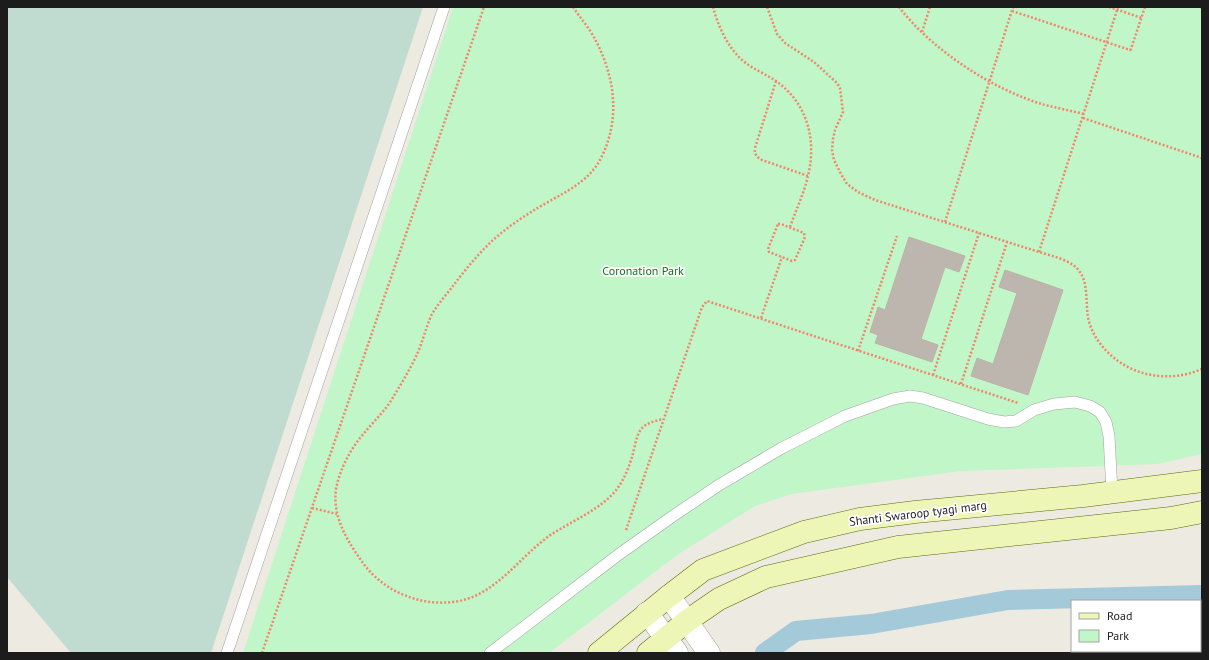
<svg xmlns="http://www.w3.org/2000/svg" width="1209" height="660" viewBox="0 0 1209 660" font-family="'PT Sans',sans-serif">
  <rect width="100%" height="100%" fill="#edeae2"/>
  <path fill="#c0dbd0" d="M 7,7 L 423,7 L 211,653 L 71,653 L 7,577 Z"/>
  <path fill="#c0f6c8" d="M 453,7 L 1202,7 L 1202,454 L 1157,464 L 961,471 L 791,494 L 755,506 L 677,555 L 549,653 L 243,653 Z"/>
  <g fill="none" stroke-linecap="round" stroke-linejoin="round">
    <path stroke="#a4c9d9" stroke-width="20" d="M 765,653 L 796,631 L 871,624 L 1008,600 L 1202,595"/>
  </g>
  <path fill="#bdb6af" stroke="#beb2a5" d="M 909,237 L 965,256 L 959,272 L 945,267 L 921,339 L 938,345 L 932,362 L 875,343 L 878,335 L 870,332 L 878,307 L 885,310 Z
    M 1005,270 L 1063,290 L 1028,395 L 971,376 L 977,358 L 993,364 L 1017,293 L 999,287 Z"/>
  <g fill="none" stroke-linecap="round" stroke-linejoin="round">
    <defs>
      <path id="service" d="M 227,653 L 444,7
        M 490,653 L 618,555 L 673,516 L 719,485 L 782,448 L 845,416 L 893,399 L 910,396 L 923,398 L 988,419 L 1004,422 L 1016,421 L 1034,410 L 1054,404 L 1075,402 L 1090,406 L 1100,412 L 1106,422 L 1109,436 L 1112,492"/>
      <path id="minor" d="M 669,596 L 709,653
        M 647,613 L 677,653"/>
      <path id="secondary" d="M 599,653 L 669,596 L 703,570 L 804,532 L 860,519 L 915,512 L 1083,496 L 1202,481
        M 648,653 L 687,621 L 719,599 L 766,577 L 898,547 L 1171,518 L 1202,512"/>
    </defs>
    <use href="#service" stroke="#a3a3a3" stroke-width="12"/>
    <use href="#minor" stroke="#a3a3a3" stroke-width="23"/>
    <use href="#secondary" stroke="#5b6d09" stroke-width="23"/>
    <path stroke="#f3856d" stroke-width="2.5" stroke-dasharray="2 2" stroke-linecap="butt" d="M 573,7 C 581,19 591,30 597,43 C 615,79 620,119 602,156 C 589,184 560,194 536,209 C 521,218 505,229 492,241 C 478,254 465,270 453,286 C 446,295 437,305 431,316 C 426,328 423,340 418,352 C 411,368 401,384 392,399 C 385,411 374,421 365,432 C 351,448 340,468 336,489 C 332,517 348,542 363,563 C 383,591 419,606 453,602 C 495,597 517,559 549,536 C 571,521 605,508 619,486 C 625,477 629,467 632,457 C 635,447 636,434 643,427 C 649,422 656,421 663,419
      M 713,7 C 717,23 727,46 740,58 C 750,68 764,73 776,81 C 807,103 817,139 808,176 C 804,193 796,210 790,227
      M 767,7 L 777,34 L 785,43 L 814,62 L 837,83 L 840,88 L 843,112 L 835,130 L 833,139 L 832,150 L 834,160 L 841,174 L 847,184 L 858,192 L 875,200 L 1039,252 C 1052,256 1072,260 1080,272 C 1090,287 1084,308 1090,325 C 1093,333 1097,340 1102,346 C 1127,376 1167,384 1202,369
      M 899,7 C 932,50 993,90 1045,105 C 1058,108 1071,111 1084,114
      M 1109,7 L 1142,18
      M 1200,7 L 1202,8
      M 1012,11 L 1130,50 L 1131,49 L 1145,7
      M 922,32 L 930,7
      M 776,81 L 755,148 C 754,155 757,157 762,160 L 808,176
      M 1083,118 L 1202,158
      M 945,222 L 1013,7
      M 778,224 L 781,224 L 804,233 L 805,237 L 795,260 L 792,261 L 769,252 L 768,249 Z
      M 1039,252 L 1118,7
      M 761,318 L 782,257
      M 858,351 L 897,236
      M 933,375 L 979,233
      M 961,384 L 1007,242
      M 312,508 L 337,514
      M 626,530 L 702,307 L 707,301 L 1018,403
      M 262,653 L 484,7"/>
    <use href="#service" stroke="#fff" stroke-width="11"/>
    <use href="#minor" stroke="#fff" stroke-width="22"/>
    <use href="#secondary" stroke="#eef6b7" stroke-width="22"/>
  </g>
  <g text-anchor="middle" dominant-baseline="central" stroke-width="3.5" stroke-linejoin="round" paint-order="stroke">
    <g font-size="12" fill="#107520" stroke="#fff">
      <text x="643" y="270">Coronation Park</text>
    </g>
    <g font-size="12" fill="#1c1c1c" stroke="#fff">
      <text transform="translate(918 513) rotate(-7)">Shanti Swaroop tyagi marg</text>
    </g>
  </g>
  <rect width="1209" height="660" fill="none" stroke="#1c1c1c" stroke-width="16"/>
  <rect x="1071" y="600" width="130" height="52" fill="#ffffff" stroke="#a4a4a4"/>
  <rect x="1079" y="613" width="20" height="6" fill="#eef6b7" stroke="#a4a4a4"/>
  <text x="1107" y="620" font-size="12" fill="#1c1c1c">Road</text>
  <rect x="1079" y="630" width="20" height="12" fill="#c0f6c8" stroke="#a4a4a4"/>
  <text x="1107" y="640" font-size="12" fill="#1c1c1c">Park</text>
</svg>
